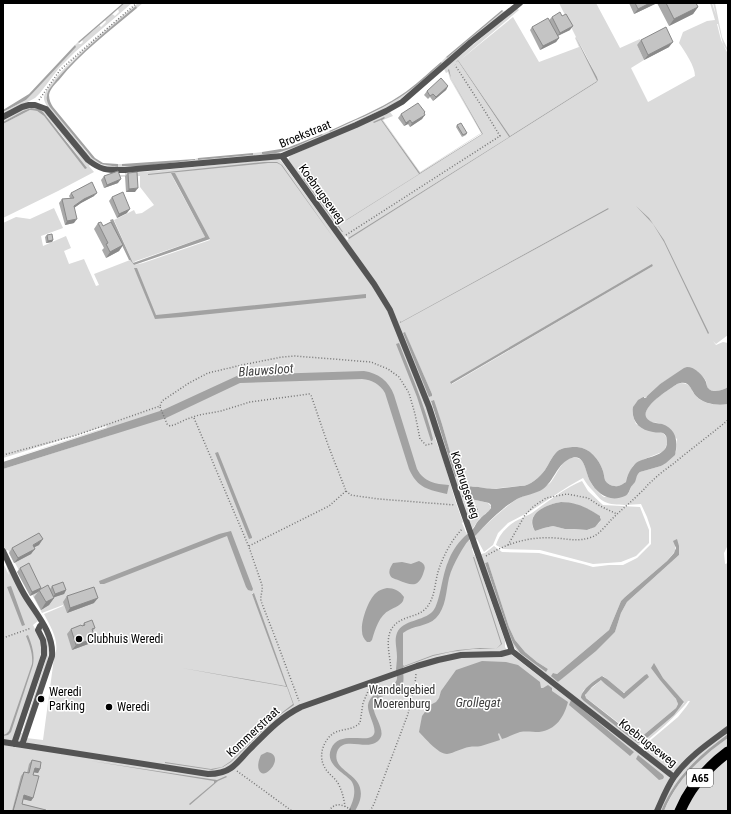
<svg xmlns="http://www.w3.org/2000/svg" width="731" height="814" viewBox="0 0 731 814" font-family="'Roboto Condensed',sans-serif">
  <rect width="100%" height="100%" fill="#fff"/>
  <path fill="#dbdbdb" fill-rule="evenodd" d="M 125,3 L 132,3 L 75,52 L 59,68 L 40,93 L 35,98 L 3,115 L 3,112 L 26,100 L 31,95 L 75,47 L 75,45 L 78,42 L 79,44 L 81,44 L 83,42 L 82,40 L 99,26 L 99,25 L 101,27 L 106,22 L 105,20 L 112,14 L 115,16 L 119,12 L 118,9 Z
    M 138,3 L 143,3 L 137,8 L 136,7 L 83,52 L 72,62 L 58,78 L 48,92 L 47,100 L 51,107 L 89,155 C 96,162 107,166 117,166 L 118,164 L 122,164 L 122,166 L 145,166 L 195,160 L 195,159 L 198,158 L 198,160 L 253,155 L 253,153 L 262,152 L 262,154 L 264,154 C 285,151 303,143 323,135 L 322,134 L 329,131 L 330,132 C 353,122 378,112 399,98 C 414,88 428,75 442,63 L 441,62 L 446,57 L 447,58 L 503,11 L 504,12 L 398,101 L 392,105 C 368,116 345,127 321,137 C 304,144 287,152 269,155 C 240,157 212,160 184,163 C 162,165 117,173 98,163 C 85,157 74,139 65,128 C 60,121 45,107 44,99 C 43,80 121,17 138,3 Z
    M 559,3 L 596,3 L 620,48 L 640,39 L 642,43 L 637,45 L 644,60 L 631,68 L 648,102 L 650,101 L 695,76 C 695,66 685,52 679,43 L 683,32 L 707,21 L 715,20 L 710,3 L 712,3 L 716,15 L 713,3 L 715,3 L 722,37 L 728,50 L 728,52 L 723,44 L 718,24 L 717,24 L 721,40 L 728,54 L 728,191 L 727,190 L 728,193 L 728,335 L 716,344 L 713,341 L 716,345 L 723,342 L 728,343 L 728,387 C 723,390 712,395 707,387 C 706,385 707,383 706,381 C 704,377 700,374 697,371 L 673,376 L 660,384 L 647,396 L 646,398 L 643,397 C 631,405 631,412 636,424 L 663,433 L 667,438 L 667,443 L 665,449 L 662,452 L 642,460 L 633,466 L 627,477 L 626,482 C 624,483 620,486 618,486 C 613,487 607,484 605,480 C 604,477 604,474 603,471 C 599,459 590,448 577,447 C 571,447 565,447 559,450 C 553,454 549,464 545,470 C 540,477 529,487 520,486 L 489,489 L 472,486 L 465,497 L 488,503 L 491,506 L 490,510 L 479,519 L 471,531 L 398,324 L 288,160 L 290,156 L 390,112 L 393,116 L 383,120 L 420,172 L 481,133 L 450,79 L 448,72 L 446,73 L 444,69 L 517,8 L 519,10 L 459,61 L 513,17 L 539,62 L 579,47 L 575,38 L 576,37 ZM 580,44 L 597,77 L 598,80 L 597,82 L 347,240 L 345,237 L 346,236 L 348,238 L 509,137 L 458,61 L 455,63 L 458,60 L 510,136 L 597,81 ZM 448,69 L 451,78 L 483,134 L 339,225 L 339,226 L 342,232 L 304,179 L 338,225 L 419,174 L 381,119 L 374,123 L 384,117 L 382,120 L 420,173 L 482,133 L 451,78 ZM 608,208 L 609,209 L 401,322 L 400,321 L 401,322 ZM 653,265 L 653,266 L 452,384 L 450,383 ZM 403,333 L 405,333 L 432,394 L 430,397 ZM 433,400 L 442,424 L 457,476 L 455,477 L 431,402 Z
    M 34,107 L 42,109 L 47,114 L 90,165 L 89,166 L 94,172 L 58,191 L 3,218 L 3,124 L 30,110 L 37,111 L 44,116 L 82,160 L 43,112 L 31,108 L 20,113 L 3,122 L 3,121 L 26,108 Z
    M 276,159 L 280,160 L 282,162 L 366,277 L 379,296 L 389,314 L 422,394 L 436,436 L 435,438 L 439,449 L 440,449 L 456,503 L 463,522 L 462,523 L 465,530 L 465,532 L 466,531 L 467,535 L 473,548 L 472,549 L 474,555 L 475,555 L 505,641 L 505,647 L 508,652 L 670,777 L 656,811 L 3,811 L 3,563 L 9,575 L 6,564 L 22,594 L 38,621 L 33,625 L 43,644 L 39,661 L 14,739 L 20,733 L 22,733 L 46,659 C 48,648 47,640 43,630 L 41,631 L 42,628 L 44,629 C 49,639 50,648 48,658 L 26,738 L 43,740 L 54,658 C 61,642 51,628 44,614 L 63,606 L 63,605 L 42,613 L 8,550 L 5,551 L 3,548 L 3,469 L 111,435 L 107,428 L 3,461 L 107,427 L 106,426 L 3,458 L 3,223 L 16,217 L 30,219 L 54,208 L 63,228 L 41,236 L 43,246 L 66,236 L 71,248 L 64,251 L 69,264 L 84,259 L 96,286 L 99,285 L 94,274 L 130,260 L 134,265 L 143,263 L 210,240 L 171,174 L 205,237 L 136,261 L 133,263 L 114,220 L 134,210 L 136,214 L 142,213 L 154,205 L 140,187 L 140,176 L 117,177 L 118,175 L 125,175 L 125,173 L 142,172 ZM 252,593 L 253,593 L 288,688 L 287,687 L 260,682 L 287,686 Z
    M 681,383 C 692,384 690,388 695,395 C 702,404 717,406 728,404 L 728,546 L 727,547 L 724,553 L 725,564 L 728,563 L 728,726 L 675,771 L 672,772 L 643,750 L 643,747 L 646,744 L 678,717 L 686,707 L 690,701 L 688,701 C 682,710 647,744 637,746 L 517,651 L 512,644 L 473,537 C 487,524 501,510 517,499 C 526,494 542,490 550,483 C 557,476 563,454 577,458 C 586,460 586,474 590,481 C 593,487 599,493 604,497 L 628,494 L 632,485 L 634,483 L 636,475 L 640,472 L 661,466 L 676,452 L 677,439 C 672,435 666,428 661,424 C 657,422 652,423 649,421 C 634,410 670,389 677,384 ZM 583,478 C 586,483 589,487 593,491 C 597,495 600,500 605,502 C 614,506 631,505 641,504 L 647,517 L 651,529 L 651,544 L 637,558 L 623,565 L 609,565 L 593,567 L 583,564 L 539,553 L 502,552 L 494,546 L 485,553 L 481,554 L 475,541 L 477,539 L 484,552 L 493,545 L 498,533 L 508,523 L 529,512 L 569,486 ZM 675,546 L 679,546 L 679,555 L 627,602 L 621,613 L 615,632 L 558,682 L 553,673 L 557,674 L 609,630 L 621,601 L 625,597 L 667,561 L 675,551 ZM 488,562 L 509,627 L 515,640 L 525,652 L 537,662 L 548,669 L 546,671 L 520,653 L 513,643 L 509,633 L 485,563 ZM 654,664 L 663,678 L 684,703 L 641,743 L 622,731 L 581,698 L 583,691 L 600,677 L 603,676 L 623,692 L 626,692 L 625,699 L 605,684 L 602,680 L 601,680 L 586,693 L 585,697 L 637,737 L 640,738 L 676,708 L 678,704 L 677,701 Z
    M 582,481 L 588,491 L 603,505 L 640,507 L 649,530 L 649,543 L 636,556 L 621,562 L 593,564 L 540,550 L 503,549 L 496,545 C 499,536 503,531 510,525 C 516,520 525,517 532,513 C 546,503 566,487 582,481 ZM 561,502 C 576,503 588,508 601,517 L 601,520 L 599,523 L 590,529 L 587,530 L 573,529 L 565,529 L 553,526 L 544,528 L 535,531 C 523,514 548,504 561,502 Z
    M 728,731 L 728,734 C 697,757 677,775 661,811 L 659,811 C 668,793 677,775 691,761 C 702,750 716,741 728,731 Z
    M 728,738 L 728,745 C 704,763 686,784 673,811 L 664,811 C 679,777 698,759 728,738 Z
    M 728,756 L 728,811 L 683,811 L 690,797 Z"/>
  <path fill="#a2a2a2" d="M 123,3 L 125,3 L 79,43 L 78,42 Z
    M 136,6 L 137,8 C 110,31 81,52 59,80 C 55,84 50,89 49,95 C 49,100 51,104 53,107 L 95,158 L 103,163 L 118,164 L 118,167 L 101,164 L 92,158 L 50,107 C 48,104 46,100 47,96 C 47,90 53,85 56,80 C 80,52 108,30 136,6 Z
    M 502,10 L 503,11 L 447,58 L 446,57 Z
    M 576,38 L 597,77 L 598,80 L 597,82 L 349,239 L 348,238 L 509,137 L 458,61 L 455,63 L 458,60 L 510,136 L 597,81 Z
    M 75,45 L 76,47 L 31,95 L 26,100 L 3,112 L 3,110 L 29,94 Z
    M 441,62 L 442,63 C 428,75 415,88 399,98 C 377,112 353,121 330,132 L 329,131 C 353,120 378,110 401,95 C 415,86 428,73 441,62 Z
    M 450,68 L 449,69 L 451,78 L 483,134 L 339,225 L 339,226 L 343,232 L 342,232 L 303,179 L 304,179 L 338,225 L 419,174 L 381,120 L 374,123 L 373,122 L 384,117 L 385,118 L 382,120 L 420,173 L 482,134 L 451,78 L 448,70 Z
    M 31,108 L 39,109 L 43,112 L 87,168 L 85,169 L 44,116 L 37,111 L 30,110 L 3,124 L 3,122 L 23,111 Z
    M 322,134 L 323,135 C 305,141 281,156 262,154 L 262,152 L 287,148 Z
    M 253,153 L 253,155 L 198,160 L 198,158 Z
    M 195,159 L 195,160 L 145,166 L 122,166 L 122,164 Z
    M 264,162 L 277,162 L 282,165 L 338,244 L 281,165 L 277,163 L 268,163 L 148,175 L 148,174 Z
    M 171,173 L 175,173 L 210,239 L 134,265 L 130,260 L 129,260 L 110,220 L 113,219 L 133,263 L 205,237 Z
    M 636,206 L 649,218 L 664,240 L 709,333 L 708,334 L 664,242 L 653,224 Z
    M 608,208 L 609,209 L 400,323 L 400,321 L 401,322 Z
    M 652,264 L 653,266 L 451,384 L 450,382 Z
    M 134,268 L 137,268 L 156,315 L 366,294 L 366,298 L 181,317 L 155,319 Z
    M 405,332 L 432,394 L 432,396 L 429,397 L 403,333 Z
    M 399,343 C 411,374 425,406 433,439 L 432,441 L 431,441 L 417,397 L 396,344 Z
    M 687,367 C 695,367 703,375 706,382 C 706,382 707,387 708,388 C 713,394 723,390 728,387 L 728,404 C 717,406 704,404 696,396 C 690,389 690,379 677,384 C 670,389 633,411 650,421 C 653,423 658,423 662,424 C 677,429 678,442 675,455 L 666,463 L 661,466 L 640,472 C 636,475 637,477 635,482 C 634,484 632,485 631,487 C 629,491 629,494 625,496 C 610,503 597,494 590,481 C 585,472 585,451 569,459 C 556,466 554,481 543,489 C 536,494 524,495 517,499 C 502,508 488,522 476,535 C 474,537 471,538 469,540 C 465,544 462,550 459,555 C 455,562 451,570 449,578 C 446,591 446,608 436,618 C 427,627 413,625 403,633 L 403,665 L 404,666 L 433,655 L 458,650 L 480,648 L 496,649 L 501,644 L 473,557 L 474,557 L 502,644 L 496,649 L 473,649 L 450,652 L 433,656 L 403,667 C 403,674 405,682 401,688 C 395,698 378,692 374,704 C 370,715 392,734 375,743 C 364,749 342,736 337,752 C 331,773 367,773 360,800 C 359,804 357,807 355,811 L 348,811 C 353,803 357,791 352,782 C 351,780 348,778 346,776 C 337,769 326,761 331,749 C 339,729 369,745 374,734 C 377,728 367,713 368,705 C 371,689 389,694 395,683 C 398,679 397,676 396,672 C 396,667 397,661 397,657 C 397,648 394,641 397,633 C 403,619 423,622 433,611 C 440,603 442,575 448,562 C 451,553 457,544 464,537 C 466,535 469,533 471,531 C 475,528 476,522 480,519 C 483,515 488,513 491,508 L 491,505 L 489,503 L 462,497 L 463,488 L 465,488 C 471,485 478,487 484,488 C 494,490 509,487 520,486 C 529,487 540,477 545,470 C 549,464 553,454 559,450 C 565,447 571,447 577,447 C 590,448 599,459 603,471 C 604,474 604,477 605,480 C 607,484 613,487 618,486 C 620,486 624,483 626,482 C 627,475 631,468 636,463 C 646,456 668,457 667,441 C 667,437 666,435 663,433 C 660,432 657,433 653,432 C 640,430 631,422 633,407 L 638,400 L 643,397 L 644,397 L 644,398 L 646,398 L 647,396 L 660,384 L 684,368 Z
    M 364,371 C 378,373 389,381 394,395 L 417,469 C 424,482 435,484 449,485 L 447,494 C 429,490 417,488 409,469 L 385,393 C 380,384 372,380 362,379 L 240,383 L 166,418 L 3,469 L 3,462 L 163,410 L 239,375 Z
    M 434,400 L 442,424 L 457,476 L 455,477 L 431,401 Z
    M 218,452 L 252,537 L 252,538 L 249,539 L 215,453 Z
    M 561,502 C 576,502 588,508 600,516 L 601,520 L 595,527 L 587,530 L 574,529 L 565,529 L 553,526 L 544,528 L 535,531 C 524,513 548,504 561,502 Z
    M 231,531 L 253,589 L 252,591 L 248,590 L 246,587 L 227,536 L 104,584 L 100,584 L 99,581 L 219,534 Z
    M 677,539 L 679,546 L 679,555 L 627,602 L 621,613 L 615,632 L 596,651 L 558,682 L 551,676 L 553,673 L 557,674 L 609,630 L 621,601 L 625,597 L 667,561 L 674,553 L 676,548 L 673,541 Z
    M 419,561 C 424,563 426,566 424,571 C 419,588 412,586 398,580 C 395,579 391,578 390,575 C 388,571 391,566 393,563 L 402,562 L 411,564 Z
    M 488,562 L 509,627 L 515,640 L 525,652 L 537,662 L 548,669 L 546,672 L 520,653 L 513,643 L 509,633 L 485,563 Z
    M 11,586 L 25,625 L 22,626 L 7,587 Z
    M 387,588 C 394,588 400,591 404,597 L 403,601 C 400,606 395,607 390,610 C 379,615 375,630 372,640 L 370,642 L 367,642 C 364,639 362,636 362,631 C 361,621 368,600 376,593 C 379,590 383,589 387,588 Z
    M 254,593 L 294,705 L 274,719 L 231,762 L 223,767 L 212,770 L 165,763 L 165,762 L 211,769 L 222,767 L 231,761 L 271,721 L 293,704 L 287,687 L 182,668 L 286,686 L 252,594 Z
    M 28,635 C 32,645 35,654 33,665 L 11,732 L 8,735 L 3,736 L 3,735 L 6,734 L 9,731 L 32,664 C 33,654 30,646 26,636 Z
    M 482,661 L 506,662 L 518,665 L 540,682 L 541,688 L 543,688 L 548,685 L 552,688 L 552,691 L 568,702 C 564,717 556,730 539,732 C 533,732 526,731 520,732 C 514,734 508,737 502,739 L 499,733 L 498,734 L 500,740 L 481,746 C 477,747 473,746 469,747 C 462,748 454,753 447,754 C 438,754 425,738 419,732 L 422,716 L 430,705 L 436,702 L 439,698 L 441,691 L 456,670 Z
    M 654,663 L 663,678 L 684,702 L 674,715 L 641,743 L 638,743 L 622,731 L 584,701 L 581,698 C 581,690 595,680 602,676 L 607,679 L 624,693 L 645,675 L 647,674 L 649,677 L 624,699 L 605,684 L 601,680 L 592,687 L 585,695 L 586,698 L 637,738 L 640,738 L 676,708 L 678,704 L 676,699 L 660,680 L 651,668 Z
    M 571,700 L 634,752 L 630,756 L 569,705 Z
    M 728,734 L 728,738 C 700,758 677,779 664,811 L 661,811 C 675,777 699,755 728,734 Z
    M 267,752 C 287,755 264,783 259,770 C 257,766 259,759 261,755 Z
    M 638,755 L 663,775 L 664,777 L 663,779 L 659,780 L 636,759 Z
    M 91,761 L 217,780 L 226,776 L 227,777 L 218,781 L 190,805 L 189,804 L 214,783 L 214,781 Z"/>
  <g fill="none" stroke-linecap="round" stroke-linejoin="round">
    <defs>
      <path id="motorway" d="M 680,811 C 690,787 708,767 728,752"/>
    </defs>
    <use href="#motorway" stroke="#dbdbdb" stroke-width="13"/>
    <path stroke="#767676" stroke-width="1.5" stroke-dasharray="1 2" stroke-linecap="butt" d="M 39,100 L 60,70 L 95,39 L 137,3
      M 346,235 L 500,136 L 486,113 L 455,65
      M 160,407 L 167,424 L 170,426 L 174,425 L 187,419 L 199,415 L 221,411 L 250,402 L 309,394 L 311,395 L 328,445 L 346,491 L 351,495 L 357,496 L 379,499 L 455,505
      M 194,418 L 249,547 L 262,585 C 263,591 260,596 261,601 L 275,637 L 299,701
      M 3,455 L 77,435 L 160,406 L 162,401 L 189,383 L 208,373 L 242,365 L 282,357 L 295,356 L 371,362 L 388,369 L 399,377 L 409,393 L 415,414 L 420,439 L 426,445 L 434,443
      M 467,504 L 474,505 L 477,509 L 476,515 L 473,519
      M 508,545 L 525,515 L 534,506 L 546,498 L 567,494 L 588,498 L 600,506 L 617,514
      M 249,546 L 329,506 L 346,491
      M 486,556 C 507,543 531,536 556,538 C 569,539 578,542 592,537 C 600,534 606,525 612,519 C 621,510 630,503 639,494 C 644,490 647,485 652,481 C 658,475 666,469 673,464 C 691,449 710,435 728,420
      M 3,638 L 31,628
      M 391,669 C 390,657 386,643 390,632 C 398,613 421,620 429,604 C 435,595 435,582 438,572 C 443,556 451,541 462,529
      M 237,771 L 292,811
      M 345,807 C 344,798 342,791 338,783 C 334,777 327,773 324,766 C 318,755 324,739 334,733 C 343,728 351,731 360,723 L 363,703 L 369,689
      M 329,811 C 336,800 345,806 353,811
      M 370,811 L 374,804 L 408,714 L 415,684 L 416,674"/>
    <path stroke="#545454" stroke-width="6" d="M 3,117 L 22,107 L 29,105 L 35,105 L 46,109 L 88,160 C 102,171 108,170 125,170 L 282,156 L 356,125 L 386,111 L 402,102 L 471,42 L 520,3
      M 282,156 L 374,284 L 390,310 L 429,407 L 460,503 L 512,651 L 674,777
      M 3,551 C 10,565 16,580 24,594 C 35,613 54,632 52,656 L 22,745
      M 3,742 L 208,774 C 216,774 224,773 231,768 C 238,763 243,756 249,750 C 266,733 279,718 301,707 L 417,666 L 438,660 L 461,655 L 501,654 L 512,651
      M 14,744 L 44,655 L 44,647 L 43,640 L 38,630 L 40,626 L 43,624
      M 657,811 C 662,800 667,787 674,777 C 688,757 709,743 728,729"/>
    <use href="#motorway" stroke="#000" stroke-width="11"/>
  </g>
  <path fill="#a9a9a9" d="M 629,3 L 656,3 L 655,4 L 634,14 Z
    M 657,3 L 696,3 L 698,7 L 693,14 L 669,26 Z
    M 552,17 L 570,30 L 558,36 L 559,38 L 556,42 L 540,50 L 530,30 L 532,27 L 549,20 Z
    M 641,40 L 669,47 L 644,60 L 637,45 Z
    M 448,86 L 446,90 L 433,101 L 430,97 L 428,99 L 424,95 L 427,91 Z
    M 425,112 L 422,119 L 410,127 L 408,124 L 404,126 L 398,118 L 401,114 Z
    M 457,125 L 467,133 L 466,135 L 462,137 L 456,127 Z
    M 128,173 L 135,192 L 126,192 L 125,176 Z
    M 104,176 L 118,183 L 104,188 L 101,180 Z
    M 71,193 L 94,196 L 81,203 L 74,208 L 74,223 L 65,225 L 59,203 L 62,199 L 70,198 L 69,196 Z
    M 112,197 L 127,213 L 117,218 L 109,201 Z
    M 98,223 L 103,226 L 123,245 L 119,251 L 106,258 L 102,250 L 104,248 L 94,229 Z
    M 47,235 L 53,240 L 52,242 L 46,243 L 45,237 Z
    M 39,545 L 34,547 L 31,554 L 14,563 L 9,553 L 12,548 Z
    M 20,568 L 41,588 L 40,589 L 50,589 L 52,586 L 66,590 L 64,594 L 54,597 L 54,598 L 49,605 L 41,610 L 34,597 L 38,592 L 30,596 L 17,572 Z
    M 67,596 L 94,603 L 67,613 L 63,602 Z
    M 84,623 L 95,628 L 93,631 L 91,643 L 72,650 L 67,634 L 71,629 L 82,626 Z
    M 32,760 L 40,769 L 38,773 L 34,772 L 33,775 L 33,798 L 31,801 L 23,799 L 22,804 L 45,811 L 12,811 L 21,776 L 24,772 L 27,773 L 29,764 Z"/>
  <path fill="#898989" d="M 650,3 L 656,3 L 655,4 L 634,14 L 638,9 Z
    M 698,7 L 693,14 L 669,26 L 674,19 Z
    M 573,26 L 570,30 L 557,36 L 560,33 Z
    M 559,38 L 556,42 L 540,50 L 543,46 Z
    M 673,42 L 669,47 L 644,60 L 648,55 Z
    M 448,86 L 446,90 L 433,101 L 436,97 Z
    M 425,115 L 422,119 L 410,127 L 412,123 Z
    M 410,120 L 408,124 L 404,126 L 406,123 Z
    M 121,179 L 118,183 L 104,188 L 107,185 Z
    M 138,188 L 135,192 L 126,192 L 129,189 Z
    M 97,193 L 94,196 L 81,203 L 71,210 L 74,206 L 84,199 Z
    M 130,209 L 127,213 L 117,218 L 119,214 Z
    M 77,219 L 74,223 L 65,225 L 67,221 Z
    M 53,240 L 52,242 L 46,243 L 48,241 Z
    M 123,245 L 119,251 L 106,258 L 110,252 Z
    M 43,539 L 39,545 L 29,550 L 33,545 Z
    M 35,549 L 31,554 L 14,563 L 18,558 Z
    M 41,588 L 38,592 L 30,596 L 32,592 Z
    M 66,590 L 64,594 L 52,598 L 55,594 Z
    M 54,598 L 49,605 L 41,610 L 46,602 Z
    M 98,598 L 94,603 L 67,613 L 70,608 Z
    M 95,638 L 91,643 L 72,650 L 76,645 Z
    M 35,768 L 40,769 L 38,773 L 32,772 Z
    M 24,795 L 33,798 L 31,801 L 22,799 Z"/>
  <path fill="#c4c4c4" stroke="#898989" d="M 635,3 L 650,3 L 638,9 Z
    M 666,3 L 696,3 L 698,7 L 674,19 Z
    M 560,12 L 562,16 L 566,14 L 573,26 L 560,33 L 552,17 Z
    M 548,18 L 559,38 L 543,46 L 532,27 Z
    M 666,27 L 673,42 L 648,55 L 641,40 Z
    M 441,78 L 448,86 L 436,97 L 433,94 L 430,96 L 427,91 Z
    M 418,103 L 425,112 L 424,113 L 425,115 L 412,123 L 410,120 L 406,123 L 401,114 Z
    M 461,123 L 467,133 L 463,135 L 457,125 Z
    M 118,171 L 121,179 L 107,185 L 104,176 Z
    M 137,172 L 138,188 L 129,189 L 128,173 Z
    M 92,182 L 97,193 L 84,199 L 74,206 L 77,219 L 67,221 L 62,199 L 74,198 L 71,193 Z
    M 123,192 L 130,209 L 119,214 L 112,197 Z
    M 101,222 L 103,226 L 111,222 L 123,245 L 110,252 L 106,244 L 108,243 L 98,223 Z
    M 52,234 L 53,240 L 48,241 L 47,235 Z
    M 39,533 L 43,539 L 33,545 L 35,549 L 18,558 L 12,548 Z
    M 29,563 L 41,588 L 32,592 L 20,568 Z
    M 63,582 L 66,590 L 55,594 L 52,586 Z
    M 48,585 L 54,598 L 46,602 L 39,590 Z
    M 94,587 L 98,598 L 70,608 L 67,596 Z
    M 92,620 L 95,628 L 92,629 L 95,638 L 76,645 L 71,629 L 81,625 L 82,626 L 85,625 L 84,623 Z
    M 32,760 L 41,762 L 40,769 L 35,768 L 33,775 L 39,776 L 33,798 L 24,795 L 22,804 L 46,810 L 45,811 L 13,811 L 24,772 L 29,773 Z"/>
  <g fill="#000" stroke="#fff" stroke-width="1.5">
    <circle cx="79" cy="639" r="4"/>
    <circle cx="41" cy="699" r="4"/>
    <circle cx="109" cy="707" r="4"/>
  </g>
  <g text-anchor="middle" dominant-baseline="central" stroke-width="3" stroke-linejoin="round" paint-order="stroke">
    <rect fill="#fff" stroke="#4c4c4c" stroke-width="1" x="687" y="769" width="26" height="18" rx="3"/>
    <g font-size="11" font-weight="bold" fill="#000">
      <text x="700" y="778">A65</text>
    </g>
    <g font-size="12" fill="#000" stroke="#fff">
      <text transform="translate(305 134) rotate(-22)">Broekstraat</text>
      <text transform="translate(322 194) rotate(54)">Koebrugseweg</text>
      <text transform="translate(465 485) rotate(72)">Koebrugseweg</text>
      <text transform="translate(253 732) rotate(-43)">Kommerstraat</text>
      <text transform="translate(648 743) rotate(38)">Koebrugseweg</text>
    </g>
    <g font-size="12" fill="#000" stroke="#fff" text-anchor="start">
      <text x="87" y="639">Clubhuis Weredi</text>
      <text x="49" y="692">Weredi<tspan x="49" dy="14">Parking</tspan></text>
      <text x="117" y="707">Weredi</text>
    </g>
    <g font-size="12" fill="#323232" stroke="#fff">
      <text x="402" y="690">Wandelgebied<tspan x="402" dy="14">Moerenburg</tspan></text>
    </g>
    <g font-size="13" font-style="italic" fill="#434343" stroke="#fff">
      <text transform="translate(266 370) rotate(-4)">Blauwsloot</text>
      <text x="478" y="702">Grollegat</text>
    </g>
  </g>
  <rect width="731" height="814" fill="none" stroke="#000000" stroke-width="8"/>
</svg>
